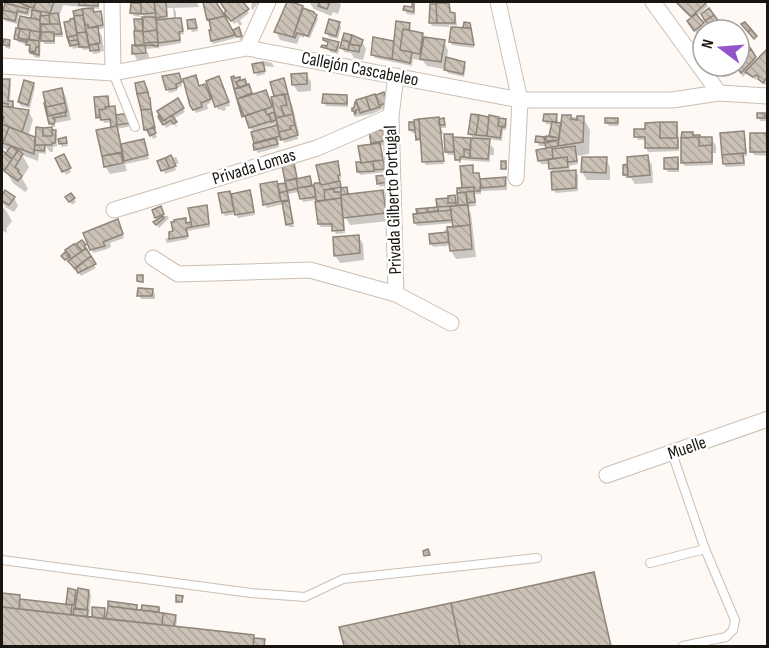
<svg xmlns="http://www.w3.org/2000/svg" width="769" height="648" viewBox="0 0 769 648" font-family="'Sofia Sans Condensed',sans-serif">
  <defs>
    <pattern id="building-back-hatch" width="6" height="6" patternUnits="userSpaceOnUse" patternTransform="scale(1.5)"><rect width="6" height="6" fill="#cbc1b6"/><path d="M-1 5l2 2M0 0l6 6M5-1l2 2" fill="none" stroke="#aea59b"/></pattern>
  </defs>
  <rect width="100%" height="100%" fill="#fef9f4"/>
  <path fill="#0003" fill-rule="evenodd" d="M 14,2 L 99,2 L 99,9 L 63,5 L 59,18 L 63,37 L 55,37 L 55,44 L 44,44 L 41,37 L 40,58 L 34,57 L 28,45 L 18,42 L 16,38 L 17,24 L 5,21 L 3,18 ZM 30,12 L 33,13 L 32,20 L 18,18 L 19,14 L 29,16 Z
    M 142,2 L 197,2 L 199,7 L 174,8 L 176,12 L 176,20 L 180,19 L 182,23 L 184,34 L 180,35 L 181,43 L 159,47 L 159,49 L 157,48 L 145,49 L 149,55 L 149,60 L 138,62 L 134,54 L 133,47 L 137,47 L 136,21 L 144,21 L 144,19 L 145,19 L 138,6 L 136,8 L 141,17 L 134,16 L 132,13 L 132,4 L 142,5 ZM 167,8 L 173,8 L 174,20 L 168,21 Z
    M 205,2 L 215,2 L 232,31 L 238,29 L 243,39 L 240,40 L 239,37 L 213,44 L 210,36 L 211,36 L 213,31 L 212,26 L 208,20 Z
    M 222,2 L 241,2 L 249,13 L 240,20 L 242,24 L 240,26 L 237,22 L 234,24 L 228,16 L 228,12 Z
    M 249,2 L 263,2 L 261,6 L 257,4 L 253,10 L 251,8 L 252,3 Z
    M 289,2 L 302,7 L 304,9 L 316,16 L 318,19 L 310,38 L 304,36 L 304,38 L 300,36 L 297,44 L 280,40 L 276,32 Z
    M 309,2 L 339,2 L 341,5 L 338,14 L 333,12 L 331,16 L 314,9 Z
    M 675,2 L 708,2 L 706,3 L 708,6 L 696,17 L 704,28 L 697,34 L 689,22 L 693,19 Z
    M 449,4 L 451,8 L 451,14 L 454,14 L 456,18 L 457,26 L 449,25 L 449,27 L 432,26 L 430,22 L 431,5 Z
    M 413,8 L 415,15 L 407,14 L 405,10 Z
    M 93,9 L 95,14 L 100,13 L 102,16 L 104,28 L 98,30 L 102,36 L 104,51 L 100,52 L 100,53 L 93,54 L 92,52 L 94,52 L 94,49 L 83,50 L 81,47 L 73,49 L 66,23 L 72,22 L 72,20 L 76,19 L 74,12 Z
    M 704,18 L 721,28 L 727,23 L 732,29 L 733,28 L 734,30 L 713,30 Z
    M 194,20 L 198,31 L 192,32 L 190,28 Z
    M 339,23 L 341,27 L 338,39 L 329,37 L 327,33 Z
    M 398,23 L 409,24 L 411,28 L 410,32 L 422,35 L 424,38 L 444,42 L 448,50 L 447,59 L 464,63 L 466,67 L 464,77 L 448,73 L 445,69 L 427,66 L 423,61 L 413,59 L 412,66 L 375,58 L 373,54 L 395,42 Z
    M 471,28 L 474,48 L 452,45 L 450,41 Z
    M 345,35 L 362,41 L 366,49 L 363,60 L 354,58 L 351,53 L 344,52 L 342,48 Z
    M 739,36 L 757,61 L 768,51 L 768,82 L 765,85 L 762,83 L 758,77 L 756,80 L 749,75 L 747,72 L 743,77 L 738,70 L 739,69 L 737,66 L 739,66 Z
    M 9,42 L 11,45 L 10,49 L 6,48 L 4,45 Z
    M 338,43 L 340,47 L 338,54 L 330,52 L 328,48 Z
    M 264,61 L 272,63 L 274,67 L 264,66 L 265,74 L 257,76 L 254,65 L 264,63 Z
    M 306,74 L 311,82 L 311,91 L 298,92 L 293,84 Z
    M 164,77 L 180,78 L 182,86 L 177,88 L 177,91 L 169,93 Z
    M 232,78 L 239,79 L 241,82 L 247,84 L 252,96 L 266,91 L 273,105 L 277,97 L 276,95 L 283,89 L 292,104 L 299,133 L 297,134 L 298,139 L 284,143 L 283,140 L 277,141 L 279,147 L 258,153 L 256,150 L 252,133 L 253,133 L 238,98 ZM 274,124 L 275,127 L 263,130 L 262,128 Z
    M 2,80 L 9,81 L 11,84 L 10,102 L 12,102 L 14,106 L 14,109 L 29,112 L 33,120 L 28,136 L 37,139 L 51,128 L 57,135 L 57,146 L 53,147 L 53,152 L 50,152 L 46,146 L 46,154 L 39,153 L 38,161 L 22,155 L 29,167 L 22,178 L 28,189 L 25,192 L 13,183 L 6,172 L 2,168 L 2,153 L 5,156 L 9,151 L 2,148 Z
    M 208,81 L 220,81 L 230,106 L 225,107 L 226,110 L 222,111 L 221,109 L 218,110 Z
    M 33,84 L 35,87 L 30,108 L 21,106 L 19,102 Z
    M 145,87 L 151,105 L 156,131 L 154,131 L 157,137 L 153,139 L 150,132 L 148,133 L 146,129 Z
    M 199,88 L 207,90 L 211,103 L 207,104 L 208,109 L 196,113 L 192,105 Z
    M 62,89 L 66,97 L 71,120 L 55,123 L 55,127 L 53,127 L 50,124 Z
    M 383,94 L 389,106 L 372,114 L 355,117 L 353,114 L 354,103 L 358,103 Z
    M 346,96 L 348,100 L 348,107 L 326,106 L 324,103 Z
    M 107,98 L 109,101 L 110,108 L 114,108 L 117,116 L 128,115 L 132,126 L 117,129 L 120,136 L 122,146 L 143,141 L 149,159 L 125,164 L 127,171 L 110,174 L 105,166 L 98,131 L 113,128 L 112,122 L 104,123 L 103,120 L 100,121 L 98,117 L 95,99 Z
    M 178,100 L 185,112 L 173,119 L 177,126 L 176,127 L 174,123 L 166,128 L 164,124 L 162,125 L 157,118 Z
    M 758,115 L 768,115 L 768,128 L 767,121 L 760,121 Z
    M 556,116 L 558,119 L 558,124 L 562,125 L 563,116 L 583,118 L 590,130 L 589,154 L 577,156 L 578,164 L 569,166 L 570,172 L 576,172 L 578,175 L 578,191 L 556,193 L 554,190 L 554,174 L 551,169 L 550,164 L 541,164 L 539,161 L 548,149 L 547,146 L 539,146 L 537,142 L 544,139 L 547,145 L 548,138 L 551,138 L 553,125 L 546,124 L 544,120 ZM 556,139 L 562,150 L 559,150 L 553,140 Z
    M 491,117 L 505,120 L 507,124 L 506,130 L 503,130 L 502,141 L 488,139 L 491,146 L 492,146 L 494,149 L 494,155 L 490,155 L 490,162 L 461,160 L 461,163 L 459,163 L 456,155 L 448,155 L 446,152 L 452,135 L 454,138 L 473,139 L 470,133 Z
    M 438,119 L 443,120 L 445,123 L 446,128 L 441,128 L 443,132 L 443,134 L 441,134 L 444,164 L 426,165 L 424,162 L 422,143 L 420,143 L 418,139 L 417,133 L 412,133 L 410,129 L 410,124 L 416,123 L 416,121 Z
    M 617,119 L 619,126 L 609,126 L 607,123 Z
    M 676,123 L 678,127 L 679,151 L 648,152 L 646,148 L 646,140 L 638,140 L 636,136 L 646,130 Z
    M 382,131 L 384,135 L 385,145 L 381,145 L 386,172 L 360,175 L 358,171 L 374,145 L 369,138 L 369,134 Z
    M 743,132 L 745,136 L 747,156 L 744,156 L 745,166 L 726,167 L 724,164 L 722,134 Z
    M 683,134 L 694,137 L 711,138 L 716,146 L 716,153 L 713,153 L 713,165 L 685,166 L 683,163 Z
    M 751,134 L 768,134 L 768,156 L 754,155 L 752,152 Z
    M 65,139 L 68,146 L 62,147 L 59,140 Z
    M 63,156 L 71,172 L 66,175 L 57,159 Z
    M 176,157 L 179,163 L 174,165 L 176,170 L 165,174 L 159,162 Z
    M 647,157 L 652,165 L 653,183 L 635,184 L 631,178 L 626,178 L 624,175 L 627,166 L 630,172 Z
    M 606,159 L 610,167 L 610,180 L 587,180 L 582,172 Z
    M 677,159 L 679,162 L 679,172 L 668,172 L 666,169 Z
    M 337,162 L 339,166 L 341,179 L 339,179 L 342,189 L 346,189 L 350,195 L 382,192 L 387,200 L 389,221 L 350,225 L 344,215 L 345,233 L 336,234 L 333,227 L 321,227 L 319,224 L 316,200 L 303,202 L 299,192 L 288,194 L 294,227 L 289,227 L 287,224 L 284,204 L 267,208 L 265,204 L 276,182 L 278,186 L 288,185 L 284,167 L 293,164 L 298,180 L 310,177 L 313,187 L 315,184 L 322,184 Z
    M 472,166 L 474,174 L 478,174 L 481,180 L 505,179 L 507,182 L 507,190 L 481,191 L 481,194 L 475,194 L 476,206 L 467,207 L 471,214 L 476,257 L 456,259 L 451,251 L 451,245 L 445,246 L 445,247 L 443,246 L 433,247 L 431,243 L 445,234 L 444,230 L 454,228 L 454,223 L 417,226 L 415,223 L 414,215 L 418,215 L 418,210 L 439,208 L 438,207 L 454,197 L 459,206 L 459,189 L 463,189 Z
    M 385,176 L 388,185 L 380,187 L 378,183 Z
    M 5,192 L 14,198 L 18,206 L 14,212 L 5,207 L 2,201 L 2,197 Z
    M 250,192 L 252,195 L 255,215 L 238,218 L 236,214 L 225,216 L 223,212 L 230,193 L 231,195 Z
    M 71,195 L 76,202 L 72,205 L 67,197 Z
    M 2,207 L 5,209 L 12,221 L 6,229 L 7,231 L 6,233 L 2,230 Z
    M 206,207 L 208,210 L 210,227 L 187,231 L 188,239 L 167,243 L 165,239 L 171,237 L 186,223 L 193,224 Z
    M 159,208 L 163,216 L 167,216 L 167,215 L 169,218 L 159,228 L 155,222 L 158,221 L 156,217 Z
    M 119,224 L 124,238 L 110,243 L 111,247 L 107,249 L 93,253 L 91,249 Z
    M 358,236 L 363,244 L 364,260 L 340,263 L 335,255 Z
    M 68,246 L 70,248 L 84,246 L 86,249 L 84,250 L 96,268 L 81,276 L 70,261 L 68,263 L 65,259 L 70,249 Z
    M 140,287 L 142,287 L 144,290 L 153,291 L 155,294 L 155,299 L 141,299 L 139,295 Z
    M 595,577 L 611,646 L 345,646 L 341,628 Z
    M 69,590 L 75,591 L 78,597 L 89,591 L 91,595 L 89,618 L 93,619 L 104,609 L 108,616 L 136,606 L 138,612 L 143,612 L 143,607 L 158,609 L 160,614 L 175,616 L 177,619 L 176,628 L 254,637 L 255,639 L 264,640 L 266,646 L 2,646 L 2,595 L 19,597 L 21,601 L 67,606 Z"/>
  <path fill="url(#building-back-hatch)" stroke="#8f857a" stroke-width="1.5" d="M 9,2 L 19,2 L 29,7 L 28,9 L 8,4 Z
    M 18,2 L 36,2 L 33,8 Z
    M 36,2 L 54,2 L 50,13 L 33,10 Z
    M 79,2 L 98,2 L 98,6 L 79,5 Z
    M 141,2 L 154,2 L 156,13 L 141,14 Z
    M 154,2 L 166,2 L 167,16 L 156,18 Z
    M 203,2 L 216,2 L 225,16 L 207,20 Z
    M 220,2 L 243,2 L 249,9 L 231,21 L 224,13 L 226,11 Z
    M 287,2 L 292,2 L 303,6 L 293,37 L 274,32 Z
    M 320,2 L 330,2 L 327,9 L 318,6 Z
    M 676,2 L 707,2 L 691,17 Z
    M 5,3 L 28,9 L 27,13 L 17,11 L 17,13 L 3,10 Z
    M 131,3 L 141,3 L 141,14 L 130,13 Z
    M 436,3 L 449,3 L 450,12 L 455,13 L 455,23 L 437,23 Z
    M 412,4 L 414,4 L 414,12 L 403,10 L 404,6 L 412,7 Z
    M 430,4 L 436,4 L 437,23 L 429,23 Z
    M 93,8 L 94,12 L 101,11 L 103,25 L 88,28 L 88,25 L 85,25 L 82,9 Z
    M 303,8 L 314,12 L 314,13 L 317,15 L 308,36 L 297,33 L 295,38 L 293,37 Z
    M 709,8 L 714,15 L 705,21 L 701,14 Z
    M 82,9 L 83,15 L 74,16 L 73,11 Z
    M 3,10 L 17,13 L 15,21 L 2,18 Z
    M 32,10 L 41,12 L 40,20 L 31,18 Z
    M 58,13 L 60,24 L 50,24 L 49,14 Z
    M 696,14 L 704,23 L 694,31 L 687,21 Z
    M 49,15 L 50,24 L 40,25 L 40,16 Z
    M 83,15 L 86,32 L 77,33 L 74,16 Z
    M 714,15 L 720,23 L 712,29 L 705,21 Z
    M 20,16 L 40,20 L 40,32 L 18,28 Z
    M 225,16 L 235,35 L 211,41 L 209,30 L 211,30 L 209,20 Z
    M 142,17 L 156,17 L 157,30 L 143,32 Z
    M 74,18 L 77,35 L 67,37 L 64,22 L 70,21 L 70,19 Z
    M 175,18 L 181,18 L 183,31 L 179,32 L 180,40 L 158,43 L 156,20 Z
    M 134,19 L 143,19 L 143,31 L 135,31 Z
    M 195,19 L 197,28 L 188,29 L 187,20 Z
    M 329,19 L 340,22 L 336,36 L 325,33 Z
    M 396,21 L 410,23 L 409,30 L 403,29 L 400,50 L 412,52 L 410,63 L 392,59 Z
    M 728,21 L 731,24 L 725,29 L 722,26 Z
    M 464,22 L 470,23 L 471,28 L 463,28 Z
    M 745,22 L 751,29 L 748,32 L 741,24 Z
    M 720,23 L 725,29 L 712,30 L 712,29 Z
    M 60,24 L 62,34 L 54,34 L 54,32 L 41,32 L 41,24 Z
    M 85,25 L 88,25 L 88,28 L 98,27 L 100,43 L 89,45 Z
    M 239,27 L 242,36 L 237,37 L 233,30 Z
    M 451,27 L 471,28 L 474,45 L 449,42 Z
    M 16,28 L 20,29 L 18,38 L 27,40 L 27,42 L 14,39 Z
    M 20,29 L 30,30 L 29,40 L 18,38 Z
    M 403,29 L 423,33 L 420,54 L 400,50 Z
    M 751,29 L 757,36 L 754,39 L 748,32 Z
    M 30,30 L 40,32 L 39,41 L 29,40 Z
    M 157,30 L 158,42 L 144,43 L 143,32 Z
    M 134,31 L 143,31 L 144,43 L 158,42 L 158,46 L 154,46 L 154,45 L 135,46 Z
    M 41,32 L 54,32 L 54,41 L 41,41 Z
    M 86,32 L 89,47 L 79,47 L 77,33 Z
    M 344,33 L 352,35 L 350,42 L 342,40 Z
    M 739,34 L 751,49 L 739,59 Z
    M 77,35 L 78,40 L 69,41 L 68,37 Z
    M 352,35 L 363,40 L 361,46 L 350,44 Z
    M 67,37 L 69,41 L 78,40 L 79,44 L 70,46 Z
    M 373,37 L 394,41 L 392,59 L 371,55 Z
    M 424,37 L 445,40 L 441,62 L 420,59 Z
    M 323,38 L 339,42 L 336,51 L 321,47 L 322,45 L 327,46 L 328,42 L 323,40 Z
    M 4,39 L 10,40 L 9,46 L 3,45 Z
    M 27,39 L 39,41 L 39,47 L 36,47 L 35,52 L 29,51 L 30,45 L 26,45 Z
    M 342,40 L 350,42 L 348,50 L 340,48 Z
    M 98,44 L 99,50 L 90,51 L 89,45 Z
    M 349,44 L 360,46 L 359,52 L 348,50 Z
    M 132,45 L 145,45 L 146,53 L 132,54 Z
    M 36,47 L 39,47 L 39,55 L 30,53 L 30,52 L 35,52 Z
    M 768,48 L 768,76 L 763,83 L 758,79 L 759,77 L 756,75 L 753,77 L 745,72 Z
    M 751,49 L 756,57 L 741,73 L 736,66 L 739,66 L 739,59 Z
    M 446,57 L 465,62 L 463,74 L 444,70 Z
    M 263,62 L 265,71 L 254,73 L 252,64 Z
    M 719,66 L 725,66 L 729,71 L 724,74 L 719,67 Z
    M 179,73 L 182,82 L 176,84 L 177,88 L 166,90 L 162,76 Z
    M 307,73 L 307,84 L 292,85 L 291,74 Z
    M 196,75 L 199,86 L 205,84 L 211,99 L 201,103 L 202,107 L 193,110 L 190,106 L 183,79 Z
    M 219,76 L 229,102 L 215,107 L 206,81 Z
    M 234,76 L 234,78 L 240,77 L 240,80 L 236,82 L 239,88 L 234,89 L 231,77 Z
    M 284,78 L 288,94 L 274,96 L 270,82 Z
    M 2,79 L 10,79 L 8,101 L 13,101 L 13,107 L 8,107 L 8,104 L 2,103 Z
    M 245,79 L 247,85 L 239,88 L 236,82 Z
    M 24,80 L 34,83 L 28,105 L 18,102 Z
    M 144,81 L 148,92 L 137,94 L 135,83 Z
    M 249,84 L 252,93 L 237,99 L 244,116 L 242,117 L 234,89 Z
    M 62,88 L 65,103 L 46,107 L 43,92 Z
    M 266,90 L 272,107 L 244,116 L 237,99 Z
    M 148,92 L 149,98 L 150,98 L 151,109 L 141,110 L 137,94 Z
    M 384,92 L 388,102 L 379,106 L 376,95 Z
    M 284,94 L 287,105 L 281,106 L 284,116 L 276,118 L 271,97 Z
    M 288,94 L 293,114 L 284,116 L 281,106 L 287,105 L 284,95 Z
    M 323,94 L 347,95 L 347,104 L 322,103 Z
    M 375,94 L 380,107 L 370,110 L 366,97 Z
    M 108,96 L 109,107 L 105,107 L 106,109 L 99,110 L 100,117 L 96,118 L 94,97 Z
    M 366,97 L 370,110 L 360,113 L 356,100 Z
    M 178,98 L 184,108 L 163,121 L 157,111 Z
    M 355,102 L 356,102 L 359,109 L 356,110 L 356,113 L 355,114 L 354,111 L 352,111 L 352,108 L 354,108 Z
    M 44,103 L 45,103 L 48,116 L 65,112 L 66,116 L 53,118 L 55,120 L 54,124 L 49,124 Z
    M 65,103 L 67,112 L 48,116 L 46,107 Z
    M 2,106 L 29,110 L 22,132 L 2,124 L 4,117 L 2,116 Z
    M 115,106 L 117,126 L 111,127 L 110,119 L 101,120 L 99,110 L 106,109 L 105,107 Z
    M 151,109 L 155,128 L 144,130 L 141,110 Z
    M 265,109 L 267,115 L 269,114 L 271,121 L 249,128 L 245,116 Z
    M 274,112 L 276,120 L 271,122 L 269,114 Z
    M 129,113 L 131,123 L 117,125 L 116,115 Z
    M 757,113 L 765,113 L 765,118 L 757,118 Z
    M 293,114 L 295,125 L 290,126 L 291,129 L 279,132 L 276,118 Z
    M 471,114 L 479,115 L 476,135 L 468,134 Z
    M 544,114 L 557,114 L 556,122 L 543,121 Z
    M 159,115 L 163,121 L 172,115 L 177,122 L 173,124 L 171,120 L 163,125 L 158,116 Z
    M 479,115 L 489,117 L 487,136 L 476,135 Z
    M 489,115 L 499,117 L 498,126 L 502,127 L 500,138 L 487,136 Z
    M 562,115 L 571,115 L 571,119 L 577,120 L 577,116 L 584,116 L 583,142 L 558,146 Z
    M 439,117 L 444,161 L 422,162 L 419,119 Z
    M 444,118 L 445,125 L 439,125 L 439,119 Z
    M 499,118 L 506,119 L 505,127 L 498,126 Z
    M 605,118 L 618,118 L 618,123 L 605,123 Z
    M 419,119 L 420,139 L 416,140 L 414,120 Z
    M 409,122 L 414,122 L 415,130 L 409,130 Z
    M 552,122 L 561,123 L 561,126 L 560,126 L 559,138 L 549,136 Z
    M 660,122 L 677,122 L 677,138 L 660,138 Z
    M 660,122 L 660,138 L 678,138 L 678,148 L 645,148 L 645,137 L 634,137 L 634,129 L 645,129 L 645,123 Z
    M 2,124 L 9,127 L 3,143 L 2,142 Z
    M 277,125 L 280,136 L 254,143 L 251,132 Z
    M 295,125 L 298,135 L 281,140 L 279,132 L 291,129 L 290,126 Z
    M 117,126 L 122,152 L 102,156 L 96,130 Z
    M 9,127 L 35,137 L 34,154 L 3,143 Z
    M 36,127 L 43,128 L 43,136 L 52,136 L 52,130 L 56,130 L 55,143 L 52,143 L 52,145 L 35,145 Z
    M 52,127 L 52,136 L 43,136 L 43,128 Z
    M 153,127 L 156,133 L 150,136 L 147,130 Z
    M 383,130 L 384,141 L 371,143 L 369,131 Z
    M 744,131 L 746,153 L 722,155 L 720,133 Z
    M 682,132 L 693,132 L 693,135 L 700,135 L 700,137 L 681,138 Z
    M 750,133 L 766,133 L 768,152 L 750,152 Z
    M 444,134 L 453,134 L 454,152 L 445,152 Z
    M 536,136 L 545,137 L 544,143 L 535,142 Z
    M 546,136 L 559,138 L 559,140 L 546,141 Z
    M 66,137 L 67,143 L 59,144 L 58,139 Z
    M 453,137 L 471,138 L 470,150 L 464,149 L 464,157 L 460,157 L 460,160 L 455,160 Z
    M 699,137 L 712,137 L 712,145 L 699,146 Z
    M 699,137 L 699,146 L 712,145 L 712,162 L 681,163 L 681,138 Z
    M 276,138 L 278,144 L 254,150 L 253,144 Z
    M 471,138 L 490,139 L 488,159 L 470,158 Z
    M 144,139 L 148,155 L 124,161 L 121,144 Z
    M 559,140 L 558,146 L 546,148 L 545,143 Z
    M 380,143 L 383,160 L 361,163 L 358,146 Z
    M 35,145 L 45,145 L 44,151 L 34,150 Z
    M 11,146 L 18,151 L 12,159 L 5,154 Z
    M 575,146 L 577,161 L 568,162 L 567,157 L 553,159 L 552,149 Z
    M 552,147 L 553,159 L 538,161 L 536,150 Z
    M 464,149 L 470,150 L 470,158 L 464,157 Z
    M 2,150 L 12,159 L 5,170 L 2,168 Z
    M 18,150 L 23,154 L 15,167 L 19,170 L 18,172 L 22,176 L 18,181 L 4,171 Z
    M 121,153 L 123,163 L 104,167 L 102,156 Z
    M 743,153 L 744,163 L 723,164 L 722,155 Z
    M 64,154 L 71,168 L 62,172 L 55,158 Z
    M 171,155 L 176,166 L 170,168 L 165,158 Z
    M 648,155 L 650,175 L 628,177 L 627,157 Z
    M 567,157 L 568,167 L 549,169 L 548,159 Z
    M 582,157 L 607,157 L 606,173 L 581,172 Z
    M 678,157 L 678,169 L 664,169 L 664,158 Z
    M 165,158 L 170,168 L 161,171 L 157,161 Z
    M 383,160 L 385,169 L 374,170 L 373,161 Z
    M 338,161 L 340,175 L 338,176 L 339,181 L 322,185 L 320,183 L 316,165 Z
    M 373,161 L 374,171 L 357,172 L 356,162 L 360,162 L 361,163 Z
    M 501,161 L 506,161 L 506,169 L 501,169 Z
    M 294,163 L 297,178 L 285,181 L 282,166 Z
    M 627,164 L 628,175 L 623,175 L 623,165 Z
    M 473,165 L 473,173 L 479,173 L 481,187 L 480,187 L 480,191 L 474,191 L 474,187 L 462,188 L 460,166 Z
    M 576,170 L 576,188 L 552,190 L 551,172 Z
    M 386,175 L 387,182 L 377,184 L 376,176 Z
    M 310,176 L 312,186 L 298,188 L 296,179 Z
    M 506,177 L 505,186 L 481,188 L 480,179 Z
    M 296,179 L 298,188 L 287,191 L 285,181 Z
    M 277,181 L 281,201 L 263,205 L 260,184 Z
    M 340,181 L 341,187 L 324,190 L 325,200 L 316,201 L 314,184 L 315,183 L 320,183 L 322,185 Z
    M 286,183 L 287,191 L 279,193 L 278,184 Z
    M 314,185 L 316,197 L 300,199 L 297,188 Z
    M 347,187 L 348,194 L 341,195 L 341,188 Z
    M 474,187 L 474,191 L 457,193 L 457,188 Z
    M 334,189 L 334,192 L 341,192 L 341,198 L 325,200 L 324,190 Z
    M 5,190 L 15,197 L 9,205 L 2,201 L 2,195 Z
    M 250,190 L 254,212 L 235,215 L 231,194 Z
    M 383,190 L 386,213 L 343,218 L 341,195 Z
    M 230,191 L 234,211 L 222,213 L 218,193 Z
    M 287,191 L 289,200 L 281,201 L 279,193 Z
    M 474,191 L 475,202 L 467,203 L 466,192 Z
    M 466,192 L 468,205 L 458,205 L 457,193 Z
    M 71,193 L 75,198 L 69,202 L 65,197 Z
    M 455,195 L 456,203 L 448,203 L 448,196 Z
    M 341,198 L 344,230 L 332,231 L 332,224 L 318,224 L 315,202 Z
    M 448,198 L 448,203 L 456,203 L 456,206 L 437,207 L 436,199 Z
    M 289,201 L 293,223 L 286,225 L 282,202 Z
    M 207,205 L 209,224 L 192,227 L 188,208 Z
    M 468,205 L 470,225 L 453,227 L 450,206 Z
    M 161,206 L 164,214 L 155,218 L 152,210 Z
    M 438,207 L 438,211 L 428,212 L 427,208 Z
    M 427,208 L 428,212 L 417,214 L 416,209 Z
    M 451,210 L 452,220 L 414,223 L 413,214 Z
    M 163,216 L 164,218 L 156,225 L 153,222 Z
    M 186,218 L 186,223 L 191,222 L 192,227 L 186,228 L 188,236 L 169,239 L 169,232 L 173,231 L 171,222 L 174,222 L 174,220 Z
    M 118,219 L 123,234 L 103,242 L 105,246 L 90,250 L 83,233 Z
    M 470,225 L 472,249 L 450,251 L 447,227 Z
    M 448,232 L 449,242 L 430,244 L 429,234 Z
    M 359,235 L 360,253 L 334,256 L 333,237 Z
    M 82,240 L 86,245 L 84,246 L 86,249 L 82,251 L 76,244 Z
    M 74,244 L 76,244 L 82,251 L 71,259 L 65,250 Z
    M 86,248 L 91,256 L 75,269 L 68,261 Z
    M 66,251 L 70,256 L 65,260 L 61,256 Z
    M 91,256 L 96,264 L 78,273 L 75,268 Z
    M 137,275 L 143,275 L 143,282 L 137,281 Z
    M 138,288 L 153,289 L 152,296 L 137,296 Z
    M 428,549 L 430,555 L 424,556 L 423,551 Z
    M 594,572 L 611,646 L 460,646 L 451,603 Z
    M 68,588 L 76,590 L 74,605 L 66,604 Z
    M 78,588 L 89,590 L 87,610 L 75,609 Z
    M 2,593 L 20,595 L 19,609 L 2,607 Z
    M 176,595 L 183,596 L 182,602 L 176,602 Z
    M 20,599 L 72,605 L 71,615 L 19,609 Z
    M 108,601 L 137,605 L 137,610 L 108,606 Z
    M 451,603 L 460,646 L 344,646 L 339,627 Z
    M 142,605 L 159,607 L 159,612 L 141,610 Z
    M 108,606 L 163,613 L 162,625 L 106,619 Z
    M 2,607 L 254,635 L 253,646 L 2,646 Z
    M 92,607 L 105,608 L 104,619 L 92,617 Z
    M 74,608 L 88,610 L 87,617 L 73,615 Z
    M 163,613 L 176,615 L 174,626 L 162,625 Z
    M 254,638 L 265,639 L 264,646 L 253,646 Z"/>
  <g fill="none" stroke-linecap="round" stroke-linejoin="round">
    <defs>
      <path id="service" d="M 113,73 L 135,127
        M 672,453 L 705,549 L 735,620 L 733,630 L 726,637 L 683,646
        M 2,560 L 251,593 L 305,597 L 343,579 L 537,558
        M 650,563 L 705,549"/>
      <path id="minor" d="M 112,2 L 113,73
        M 498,2 L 520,100 L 516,178
        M 653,2 L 719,93
        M 247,48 L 268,2
        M 2,66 L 113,73 L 247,48 L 520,100 L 672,100 L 719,93 L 768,96
        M 114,210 L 317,148 L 391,116
        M 153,258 L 178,274 L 310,270 L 396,294 L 451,323
        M 396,294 L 391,116 L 396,76
        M 607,475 L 768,419"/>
    </defs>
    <use href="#service" stroke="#c9bfb4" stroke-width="10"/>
    <use href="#minor" stroke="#c9bfb4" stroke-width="17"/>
    <use href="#service" stroke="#fff" stroke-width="8"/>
    <use href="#minor" stroke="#fff" stroke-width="15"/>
  </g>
  <g text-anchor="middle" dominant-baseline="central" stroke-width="5" stroke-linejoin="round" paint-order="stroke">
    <g font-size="18" fill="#191611" stroke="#fff">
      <text transform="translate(360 69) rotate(11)">Callejón Cascabeleo</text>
      <text transform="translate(254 167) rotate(-17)">Privada Lomas</text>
      <text transform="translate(393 200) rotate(-92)">Privada Gilberto Portugal</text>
      <text transform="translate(687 448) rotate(-19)">Muelle</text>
    </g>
  </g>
  <rect width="769" height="648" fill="none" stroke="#191611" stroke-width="6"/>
  <g transform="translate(721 48) rotate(286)"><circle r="28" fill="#ffffff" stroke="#a3a2a0" stroke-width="1.5"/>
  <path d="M0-4.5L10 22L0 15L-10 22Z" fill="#9354ca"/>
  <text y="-9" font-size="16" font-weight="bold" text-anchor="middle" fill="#191611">N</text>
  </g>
</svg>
